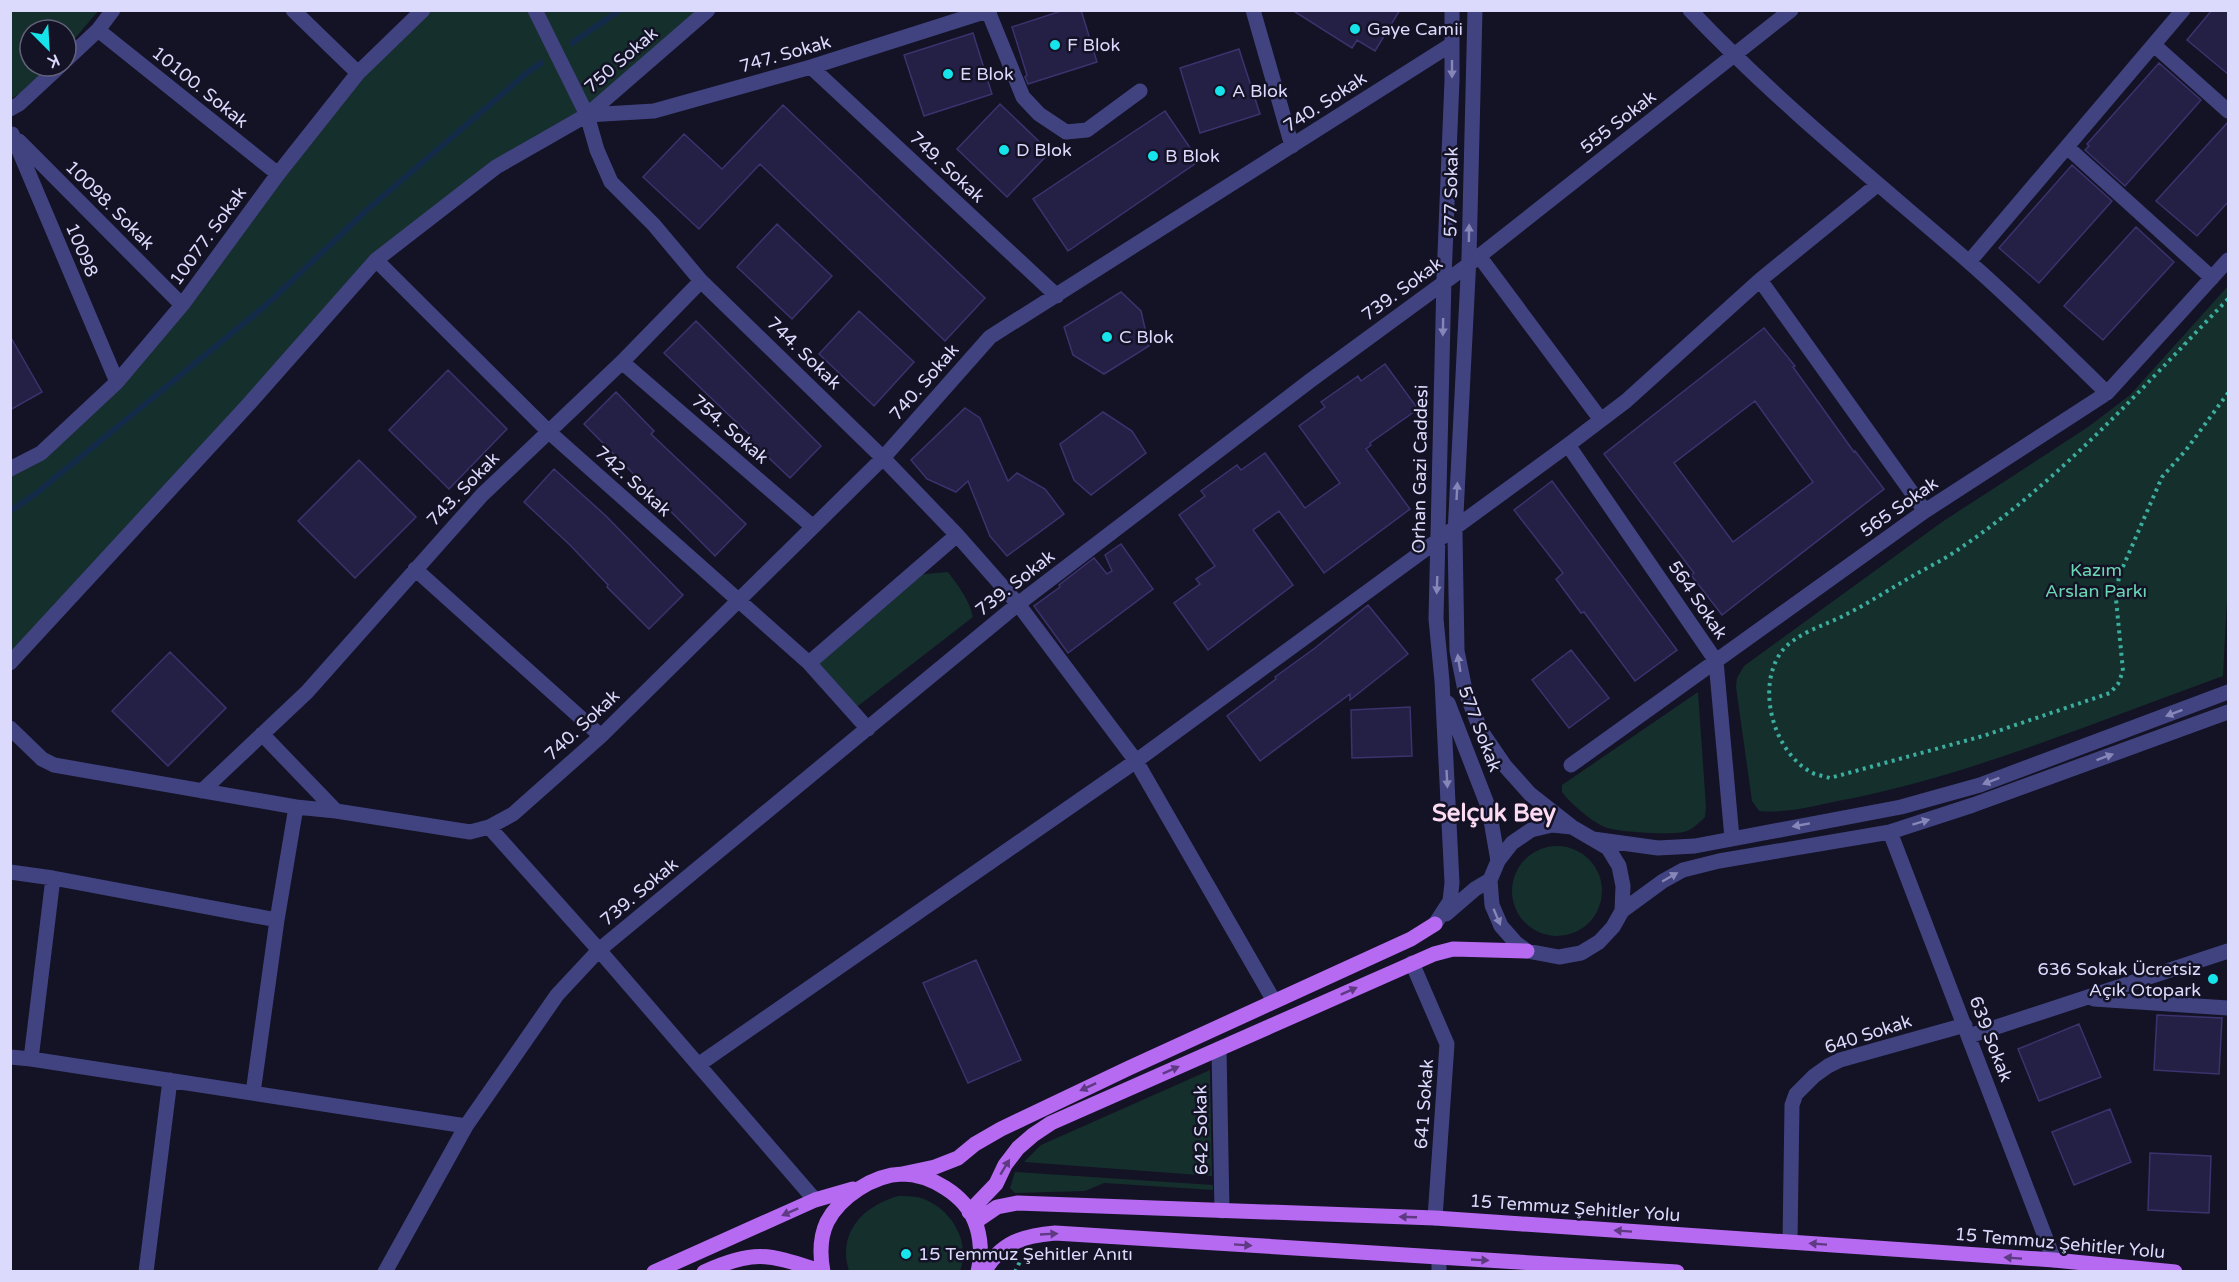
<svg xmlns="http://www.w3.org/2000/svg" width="2239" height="1282" viewBox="0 0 2239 1282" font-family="'Varela Round',sans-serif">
  <rect width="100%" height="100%" fill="#141225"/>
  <path fill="#152f2c" d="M 11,11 L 98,11 L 66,49 L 66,30 L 30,30 L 30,66 L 52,66 L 41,80 L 11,99 Z
    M 423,11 L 708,11 L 587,115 L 496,167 L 376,260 L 11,663 L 11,469 L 117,382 L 278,174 Z
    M 2228,286 L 2228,581 L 2223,676 C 2100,720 1977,773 1849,799 C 1819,804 1789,814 1759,811 L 1752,801 L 1736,687 L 1737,678 L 1744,666 L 1942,522 L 2088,427 L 2130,395 Z
    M 948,572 C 959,587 969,599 973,617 L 858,706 L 845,704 L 816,665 L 904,581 L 925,574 Z
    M 1698,692 L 1706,807 L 1705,817 C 1700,822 1694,828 1687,831 C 1678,836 1615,832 1605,827 C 1592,822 1570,803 1562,792 L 1562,785 Z
    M1512 891a45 45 0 1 1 90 0a45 45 0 1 1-90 0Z
    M 1210,1070 L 1212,1176 L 1024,1162 L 1041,1145 Z
    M 1015,1172 L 1213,1185 L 1213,1190 L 1104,1183 L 1085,1191 L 1015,1193 L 1010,1188 Z
    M 898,1196 C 904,1196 911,1196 917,1197 C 948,1204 972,1240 960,1271 L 849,1271 C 837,1233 863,1206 898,1196 Z"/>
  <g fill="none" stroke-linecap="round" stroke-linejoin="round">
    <path stroke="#132b48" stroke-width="6" d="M 572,43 L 620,10
      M 10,511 L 34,495 L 265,306 L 368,209 L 528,72 L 541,63"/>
  </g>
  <path fill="#241f45" stroke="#3b336e" stroke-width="1.5" fill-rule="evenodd" d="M 1064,10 L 1081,10 L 1097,62 L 1028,84 L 1025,77 L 1027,75 L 1012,27 Z
    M 1292,10 L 1400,10 L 1375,51 L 1357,40 L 1352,48 Z
    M 2212,10 L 2229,10 L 2229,75 L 2187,40 Z
    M 973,33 L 992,94 L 924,116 L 904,55 Z
    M 1239,49 L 1260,114 L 1200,133 L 1180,68 Z
    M 2159,63 L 2201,100 L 2125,186 L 2085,150 L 2089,146 L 2087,144 Z
    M 1000,104 L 1050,152 L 1007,197 L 957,149 Z
    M 783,105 L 985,298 L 945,341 L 760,164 L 699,229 L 643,177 L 684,134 L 722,169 Z
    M 1165,111 L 1199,161 L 1068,251 L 1033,199 Z
    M 2229,121 L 2229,201 L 2197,236 L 2156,201 Z
    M 2072,165 L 2112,201 L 2039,283 L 1999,248 Z
    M 777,224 L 832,276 L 792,319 L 737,267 Z
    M 2136,227 L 2174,262 L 2103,340 L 2064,306 Z
    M 1121,292 L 1141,311 L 1149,346 L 1104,374 L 1073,355 L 1064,327 Z
    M 859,311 L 914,362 L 874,406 L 819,354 Z
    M 696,321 L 821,446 L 790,478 L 750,440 L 752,437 L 664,353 Z
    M 1764,328 L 1795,366 L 1793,367 L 1854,452 L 1855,451 L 1884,489 L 1722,615 L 1691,575 L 1694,573 L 1604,454 ZM 1755,401 L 1813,482 L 1733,542 L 1674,463 Z
    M 10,336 L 42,392 L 10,410 Z
    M 1385,364 L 1418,409 L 1370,443 L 1371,445 L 1366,449 L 1410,509 L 1324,573 L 1279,511 L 1253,530 L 1293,585 L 1208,650 L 1174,603 L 1200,584 L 1196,579 L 1215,566 L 1179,515 L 1205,496 L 1201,491 L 1237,465 L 1241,470 L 1265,453 L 1305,508 L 1340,483 L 1299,426 L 1325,407 L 1321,402 L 1358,376 L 1361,381 Z
    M 448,370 L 507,429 L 449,489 L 389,430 Z
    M 616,392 L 654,431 L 651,434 L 746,524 L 715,556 L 584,424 Z
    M 965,408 L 980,418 L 1008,481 L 1017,473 L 1045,489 L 1064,514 L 1007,556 L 990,536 L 968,481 L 956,492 L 927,479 L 911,460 Z
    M 1103,412 L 1132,431 L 1146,453 L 1091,495 L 1074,480 L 1060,444 Z
    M 359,460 L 416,517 L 355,578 L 298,521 Z
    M 554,469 L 606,516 L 683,595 L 649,629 L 607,587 L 608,585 L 570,545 L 524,502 Z
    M 1552,481 L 1677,650 L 1635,681 L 1584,612 L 1581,613 L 1556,579 L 1563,573 L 1514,510 Z
    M 1121,544 L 1153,589 L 1068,653 L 1034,606 L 1060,587 L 1059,585 L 1094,558 L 1107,574 L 1112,571 L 1105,555 Z
    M 1368,605 L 1408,654 L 1350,700 L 1350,694 L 1260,761 L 1227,716 L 1276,679 L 1275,677 L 1315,648 Z
    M 1571,650 L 1609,698 L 1569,728 L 1532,680 Z
    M 170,652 L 226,708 L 168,766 L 112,711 Z
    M 1410,707 L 1412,756 L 1352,758 L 1351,710 Z
    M 976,960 L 1021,1060 L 968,1083 L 923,983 Z
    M 2157,1015 L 2222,1018 L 2219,1074 L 2154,1070 Z
    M 2079,1024 L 2101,1077 L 2039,1101 L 2018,1049 Z
    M 2110,1109 L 2131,1162 L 2074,1185 L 2052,1132 Z
    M 2150,1153 L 2211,1156 L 2209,1213 L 2148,1210 Z"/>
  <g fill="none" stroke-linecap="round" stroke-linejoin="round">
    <path stroke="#3bae9f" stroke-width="4" stroke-dasharray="3 4.5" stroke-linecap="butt" d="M 2228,299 C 2143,387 2061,480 1959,549 C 1942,561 1922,570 1904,581 C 1885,592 1865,605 1845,615 C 1826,625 1796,633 1782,651 C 1756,685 1772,749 1809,771 C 1814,775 1824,776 1830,778 L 1983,736 L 2110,693 L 2118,684 L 2123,671 L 2116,599 L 2119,576 L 2162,477 L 2186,450 L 2228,393
      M 1015,1272 L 1021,1259"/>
    <path stroke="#414380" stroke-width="15" d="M 293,10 L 358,73
      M 535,10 L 587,115 L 597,150 L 611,182 L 654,225 L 701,281 L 883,458 L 957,535 L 1018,604 L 1136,761 L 1274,1001
      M 1253,10 L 1292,146
      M 1475,10 L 1469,257 L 1455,534 L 1457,651 L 1465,690 L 1481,731 L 1505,766 L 1530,794 L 1572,827
      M 1690,10 C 1776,101 1873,179 1968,261 C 2016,303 2061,348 2107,393
      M 988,11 L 1023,97 L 1039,114 L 1066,132 L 1087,130 L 1140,91
      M 98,30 L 278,174
      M 2154,45 L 2228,111
      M 66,60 L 98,30 L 113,10
      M 811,67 L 1057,296
      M 10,109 L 19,104 L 60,66
      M 587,115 L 654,111 L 811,67 L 990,10
      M 12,134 L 117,382
      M 19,141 L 182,305
      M 2067,147 L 2212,278
      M 1479,256 L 1601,420
      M 376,260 L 549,432 L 809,663 L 868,729
      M 1969,262 L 2183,10
      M 1760,280 L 1925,511
      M 622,362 L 812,526
      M 1568,445 L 1716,661 L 1732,838
      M 10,469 L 41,453 L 117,382 L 182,305 L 278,174 L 358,73 L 423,10
      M 415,569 L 601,736
      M 10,663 L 247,406 L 376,260 L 496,167 L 587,115 L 708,10
      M 809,663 L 957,535
      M 1448,703 L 1489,809 L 1498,861 L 1490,880 L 1492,905 L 1501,926 L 1516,943 L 1527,951 L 1559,957 L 1581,953 L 1599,942 L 1613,927 L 1622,911 L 1623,886 L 1619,866 L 1608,848 L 1572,827 L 1552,825 L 1531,830 L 1512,843 L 1498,861
      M 10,728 L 42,759 L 54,765 L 296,807
      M 1571,765 L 1925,511 L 2107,393 L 2228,260
      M 202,791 L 307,692 L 482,495 L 622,362 L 701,281
      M 336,811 L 470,832 L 489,827 L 513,814 L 601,736 L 883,458 L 990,337 L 1452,44
      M 489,827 L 599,950 L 815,1200
      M 1890,832 L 2054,1260
      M 1593,839 L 1658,848 L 1695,846 L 1901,807 L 1980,785 L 2228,692
      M 10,872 L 53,878 L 277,920 L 296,807 L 336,811 L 262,734
      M 1622,911 L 1663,881 L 1683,870 L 1719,861 L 1890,832 L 1973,805 L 2228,712
      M 1446,914 L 1475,889 L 1490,880
      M 1435,924 L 1450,901 L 1452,883 L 1442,681 L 1436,619 L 1444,278 L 1452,80 L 1452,10
      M 1412,963 L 1447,1044 L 1435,1218
      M 2094,999 L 2228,1008
      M 1969,1036 L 2228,951
      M 1219,1049 L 1222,1211
      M 10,1057 L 31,1059 L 53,878
      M 31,1059 L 466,1126
      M 698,1065 L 1136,761 L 1568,445 L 1626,401 L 1760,280 L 1877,185
      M 253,1093 L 277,920
      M 1790,1242 L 1792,1105 L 1796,1094 L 1814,1076 L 1828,1066 L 1840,1060 L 1965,1025
      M 146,1272 L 170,1080
      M 385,1272 L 466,1126 L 557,995 L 599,950 L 1018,604 L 1311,380 L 1468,265 L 1791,10
      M 1439,1272 L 1439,1257"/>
    <path stroke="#b66af1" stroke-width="15" d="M 902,1174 L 935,1167 L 958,1158 L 975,1144 L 1001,1129 L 1129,1068 L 1411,939 L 1435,924
      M 969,1212 L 996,1184 L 1005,1165 L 1018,1148 L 1033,1135 L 1051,1123 L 1434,954 L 1453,949 L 1527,951
      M 975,1222 L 997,1207 L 1017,1203 L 1435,1218 L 2054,1260 L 2175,1272
      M 654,1272 L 815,1200 L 853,1189
      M 704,1272 C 757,1248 770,1255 823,1272 C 820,1256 820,1237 827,1222 C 840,1197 873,1175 902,1174 C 930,1174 965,1195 975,1222 C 981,1237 982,1256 978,1272
      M 984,1272 C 1001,1242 1023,1236 1055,1233 L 1677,1272"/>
  </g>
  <defs><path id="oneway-solid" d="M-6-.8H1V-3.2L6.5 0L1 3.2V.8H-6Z" transform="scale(1.5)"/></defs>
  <g fill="#8686b8">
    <use href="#oneway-solid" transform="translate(1452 69) rotate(90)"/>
    <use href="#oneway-solid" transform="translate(1469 233) rotate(-89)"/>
    <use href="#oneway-solid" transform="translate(1443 327) rotate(91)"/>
    <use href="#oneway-solid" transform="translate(1457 491) rotate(-87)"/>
    <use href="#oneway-solid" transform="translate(1437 585) rotate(92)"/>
    <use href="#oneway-solid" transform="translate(1459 663) rotate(-99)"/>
    <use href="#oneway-solid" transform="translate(2174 713) rotate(159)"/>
    <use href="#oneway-solid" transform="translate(2105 757) rotate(-20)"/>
    <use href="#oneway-solid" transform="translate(1447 779) rotate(87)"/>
    <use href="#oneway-solid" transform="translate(1991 781) rotate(159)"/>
    <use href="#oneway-solid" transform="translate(1921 822) rotate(-17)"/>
    <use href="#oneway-solid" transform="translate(1801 825) rotate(170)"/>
    <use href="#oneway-solid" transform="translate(1670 877) rotate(-30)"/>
    <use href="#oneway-solid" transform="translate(1497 917) rotate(67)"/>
  </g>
  <g fill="#5d3a81">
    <use href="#oneway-solid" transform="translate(1349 991) rotate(-24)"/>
    <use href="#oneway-solid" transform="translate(1171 1070) rotate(-24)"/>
    <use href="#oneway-solid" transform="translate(1088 1087) rotate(155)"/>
    <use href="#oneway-solid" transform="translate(1005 1167) rotate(-59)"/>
    <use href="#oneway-solid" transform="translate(790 1212) rotate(156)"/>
    <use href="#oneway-solid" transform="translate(1408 1217) rotate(-178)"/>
    <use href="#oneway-solid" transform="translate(1623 1231) rotate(-176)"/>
    <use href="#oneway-solid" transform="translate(1049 1234) rotate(-3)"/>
    <use href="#oneway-solid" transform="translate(1818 1244) rotate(-176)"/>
    <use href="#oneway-solid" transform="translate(1243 1245) rotate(4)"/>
    <use href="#oneway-solid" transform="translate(2013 1258) rotate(-176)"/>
    <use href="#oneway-solid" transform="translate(1480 1260) rotate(3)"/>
  </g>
  <g fill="#17e3ea" stroke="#141225" stroke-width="2">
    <circle cx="1355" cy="29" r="6"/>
    <circle cx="1055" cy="45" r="6"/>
    <circle cx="948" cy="74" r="6"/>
    <circle cx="1220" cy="91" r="6"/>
    <circle cx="1004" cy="150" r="6"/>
    <circle cx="1153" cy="156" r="6"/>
    <circle cx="1107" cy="337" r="6"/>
    <circle cx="2213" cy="979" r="6"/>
    <circle cx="906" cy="1254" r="6"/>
  </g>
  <g text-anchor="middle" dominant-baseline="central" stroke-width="5" stroke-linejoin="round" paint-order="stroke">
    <g font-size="18" fill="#dbd9fc" stroke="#141225" text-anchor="start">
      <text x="1367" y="29">Gaye Camii</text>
      <text x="1067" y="45">F Blok</text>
      <text x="960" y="74">E Blok</text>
      <text x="1232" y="91">A Blok</text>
      <text x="1016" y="150">D Blok</text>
      <text x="1165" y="156">B Blok</text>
      <text x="1119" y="337">C Blok</text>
      <text x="2201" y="969" text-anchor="end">636 Sokak Ücretsiz<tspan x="2201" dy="21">Açık Otopark</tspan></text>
      <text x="918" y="1254">15 Temmuz Şehitler Anıtı</text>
    </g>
    <g font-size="18" fill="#dbd9fc" stroke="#141225">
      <text transform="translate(785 54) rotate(-16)">747. Sokak</text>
      <text transform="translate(621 60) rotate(-41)">750 Sokak</text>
      <text transform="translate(200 87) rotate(39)">10100. Sokak</text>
      <text transform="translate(1325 102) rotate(-33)">740. Sokak</text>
      <text transform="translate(1618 122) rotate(-38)">555 Sokak</text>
      <text transform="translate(947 167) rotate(43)">749. Sokak</text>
      <text transform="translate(1451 192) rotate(-89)">577 Sokak</text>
      <text transform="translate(110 205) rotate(45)">10098. Sokak</text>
      <text transform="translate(208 236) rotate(-54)">10077. Sokak</text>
      <text transform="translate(82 250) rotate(67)">10098</text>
      <text transform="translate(1402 289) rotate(-36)">739. Sokak</text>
      <text transform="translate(804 353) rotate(44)">744. Sokak</text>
      <text transform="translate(924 382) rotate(-49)">740. Sokak</text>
      <text transform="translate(730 429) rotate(41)">754. Sokak</text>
      <text transform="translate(1420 469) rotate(-89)">Orhan Gazi Caddesi</text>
      <text transform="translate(633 481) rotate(42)">742. Sokak</text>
      <text transform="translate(463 489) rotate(-46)">743. Sokak</text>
      <text transform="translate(1899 507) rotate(-35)">565 Sokak</text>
      <text transform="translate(1015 583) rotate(-38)">739. Sokak</text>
      <text transform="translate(1698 600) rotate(56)">564 Sokak</text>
      <text transform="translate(582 725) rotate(-43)">740. Sokak</text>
      <text transform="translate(1480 729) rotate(69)">577 Sokak</text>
      <text transform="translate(639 892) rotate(-40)">739. Sokak</text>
      <text transform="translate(1868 1034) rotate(-18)">640 Sokak</text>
      <text transform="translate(1991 1039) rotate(69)">639 Sokak</text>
      <text transform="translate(1424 1104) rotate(-86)">641 Sokak</text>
      <text transform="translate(1201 1130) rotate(-91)">642 Sokak</text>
      <text transform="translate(1575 1208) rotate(4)">15 Temmuz Şehitler Yolu</text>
      <text transform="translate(2060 1243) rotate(5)">15 Temmuz Şehitler Yolu</text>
    </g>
    <g font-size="18" fill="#6bd6b4" stroke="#141225">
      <text x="2096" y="570">Kazım<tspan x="2096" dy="21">Arslan Parkı</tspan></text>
    </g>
    <g font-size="24" font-weight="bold" fill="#fcdbf2" stroke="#141225">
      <text x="1494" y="813">Selçuk Bey</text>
    </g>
  </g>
  <rect width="2239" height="1282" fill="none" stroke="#dbd9fc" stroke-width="24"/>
  <g transform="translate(48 48) rotate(156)"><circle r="28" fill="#141225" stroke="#64627b" stroke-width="1.5"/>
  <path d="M0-4.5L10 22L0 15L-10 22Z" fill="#17e3ea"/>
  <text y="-9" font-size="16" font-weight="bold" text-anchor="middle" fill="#dbd9fc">K</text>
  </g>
</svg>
